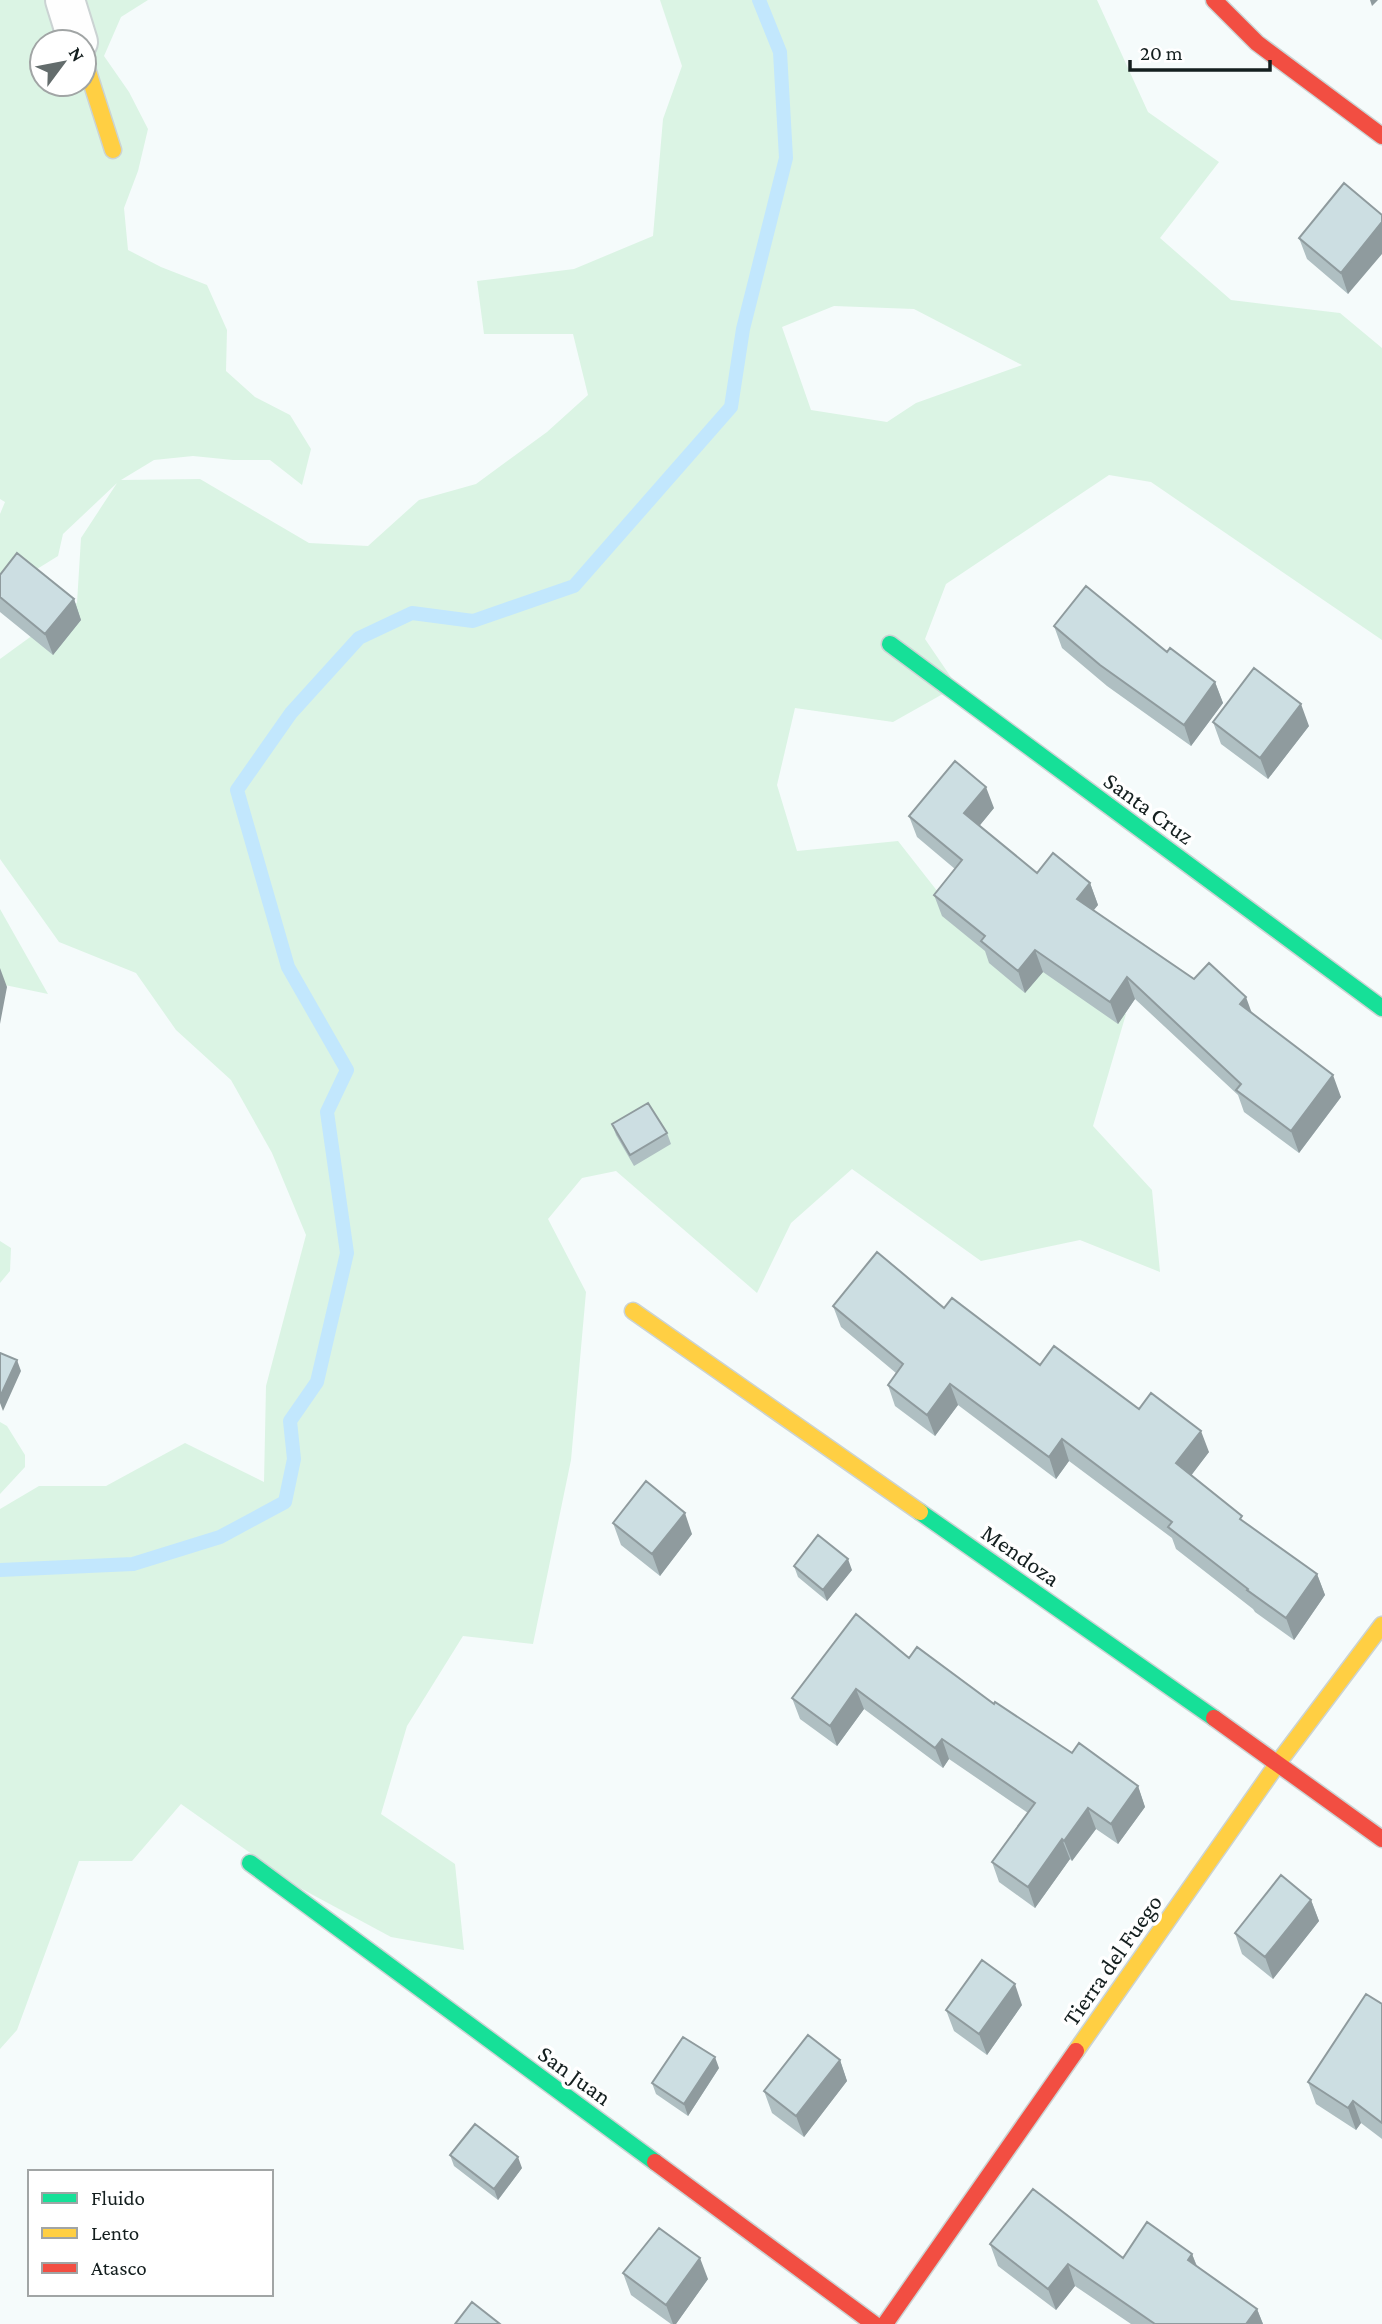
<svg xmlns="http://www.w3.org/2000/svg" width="1382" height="2324" viewBox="0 0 1382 2324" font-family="'Crimson Pro',serif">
  <rect width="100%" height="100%" fill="#f5fbfb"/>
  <path fill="#dbf4e4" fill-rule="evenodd" d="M 0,0 L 148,0 L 121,17 L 104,56 L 129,92 L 148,129 L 138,171 L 124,208 L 128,250 L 161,267 L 207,285 L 227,330 L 226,371 L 255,397 L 290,415 L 311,449 L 302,485 L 270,460 L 233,460 L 193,456 L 154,460 L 121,480 L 200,479 L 309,543 L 368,546 L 419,500 L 476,484 L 547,432 L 588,395 L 573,334 L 484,334 L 477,281 L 574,269 L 653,236 L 663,119 L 682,66 L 660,0 L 1097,0 L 1148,112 L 1219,162 L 1160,238 L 1231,300 L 1340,313 L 1382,348 L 1382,640 L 1151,482 L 1109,475 L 946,584 L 925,639 L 957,686 L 893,722 L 795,708 L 777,785 L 797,851 L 898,841 L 956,915 L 1034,951 L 1126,1014 L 1093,1126 L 1152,1190 L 1160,1272 L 1080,1240 L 981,1261 L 852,1169 L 791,1223 L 757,1293 L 616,1171 L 582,1178 L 548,1219 L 586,1292 L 571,1460 L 533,1644 L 463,1636 L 407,1726 L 381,1814 L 455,1864 L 464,1950 L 391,1937 L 300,1888 L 181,1804 L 132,1861 L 79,1861 L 17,2030 L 0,2049 L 0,1509 L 39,1486 L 106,1486 L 185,1443 L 264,1482 L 266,1386 L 306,1235 L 272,1153 L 231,1080 L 176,1030 L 136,973 L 59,942 L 0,859 L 0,659 L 77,603 L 81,538 L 117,483 L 63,534 L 58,556 L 0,592 L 0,514 L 5,502 L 0,499 ZM 42,42 L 84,42 L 84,84 L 42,84 ZM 834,306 L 914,309 L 1022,365 L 916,403 L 887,422 L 811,410 L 782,327 Z
    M 0,909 L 48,994 L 0,984 Z
    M 0,1241 L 11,1248 L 10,1271 L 0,1283 Z
    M 0,1422 L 7,1426 L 25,1455 L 25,1467 L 0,1494 Z"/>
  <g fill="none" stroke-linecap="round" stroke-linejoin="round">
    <path stroke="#c2e7fd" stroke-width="14" d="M 0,1570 L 133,1564 L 220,1537 L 285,1502 L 294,1459 L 290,1421 L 317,1382 L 347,1253 L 327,1112 L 347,1070 L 288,967 L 237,790 L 291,713 L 359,638 L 412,613 L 473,621 L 574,586 L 731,407 L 743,329 L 786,158 L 780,52 L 759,0"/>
    <defs>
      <path id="street" d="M 65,0 L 78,42"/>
      <path id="fast" d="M 890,644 L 1382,1008
        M 920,1512 L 1214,1718
        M 250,1863 L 655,2162"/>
      <path id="slow" d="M 84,59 L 113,150
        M 633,1311 L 920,1512
        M 1076,2051 L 1278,1763 L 1382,1625"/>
      <path id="jam" d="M 1214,0 L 1257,43 L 1382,136
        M 1214,1718 L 1382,1839
        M 655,2162 L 874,2324
        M 885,2324 L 1076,2051"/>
    </defs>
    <use href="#street" stroke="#cbd3d3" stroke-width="42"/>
    <use href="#fast" stroke="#cbd3d3" stroke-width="19"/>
    <use href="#slow" stroke="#cbd3d3" stroke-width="19"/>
    <use href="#jam" stroke="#cbd3d3" stroke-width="19"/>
    <use href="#street" stroke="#fefefe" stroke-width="38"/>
    <use href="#fast" stroke="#16e098" stroke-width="16"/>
    <use href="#slow" stroke="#ffcf43" stroke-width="16"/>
    <use href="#jam" stroke="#f24e42" stroke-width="16"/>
  </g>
  <path fill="#afbfc2" d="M 1382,215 L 1348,294 L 1307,259 L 1299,238 Z
    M 0,575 L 74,599 L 81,620 L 53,655 L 0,612 Z
    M 1054,626 L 1215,682 L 1223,703 L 1191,746 L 1107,686 L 1062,648 Z
    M 1213,722 L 1309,726 L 1268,779 L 1221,744 Z
    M 994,808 L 979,826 L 1037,873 L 1090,883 L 1098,905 L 1093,910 L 1194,979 L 1252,1013 L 1341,1097 L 1299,1153 L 1244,1112 L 1238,1095 L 1135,999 L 1118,1024 L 1043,972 L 1025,993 L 989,963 L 985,951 L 942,916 L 934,895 L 955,869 L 917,837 L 909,816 Z
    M 612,1124 L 667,1133 L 671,1144 L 634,1166 L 616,1135 Z
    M 833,1306 L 944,1308 L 1040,1365 L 1139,1409 L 1209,1452 L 1191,1475 L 1244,1522 L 1317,1574 L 1325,1595 L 1294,1640 L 1255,1612 L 1253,1609 L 1176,1549 L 1172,1538 L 1069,1461 L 1056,1479 L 958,1405 L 935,1436 L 895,1406 L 888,1385 L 896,1373 L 841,1327 Z
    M 613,1523 L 692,1534 L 660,1576 L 621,1545 Z
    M 794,1566 L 852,1570 L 827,1601 L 798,1577 Z
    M 909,1658 L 994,1704 L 1072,1753 L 1138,1786 L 1145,1807 L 1118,1844 L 1096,1829 L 1072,1861 L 1070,1859 L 1035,1908 L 999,1882 L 992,1862 L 1028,1813 L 949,1759 L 943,1768 L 864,1709 L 837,1746 L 800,1719 L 792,1698 Z
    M 1311,1900 L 1319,1921 L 1273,1979 L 1242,1954 L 1235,1933 Z
    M 1382,2004 L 1382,2139 L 1361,2123 L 1356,2130 L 1316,2104 L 1308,2082 Z
    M 1022,2005 L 987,2055 L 954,2031 L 946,2010 Z
    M 840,2060 L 847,2081 L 804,2137 L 772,2113 L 764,2091 Z
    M 719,2068 L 688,2116 L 656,2094 L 652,2083 Z
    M 450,2155 L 522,2168 L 498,2200 L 454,2166 Z
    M 990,2244 L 1123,2258 L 1192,2254 L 1197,2266 L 1257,2309 L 1263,2324 L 1131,2324 L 1075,2286 L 1056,2310 L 998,2266 Z
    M 623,2273 L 708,2279 L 676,2324 L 671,2324 L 631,2295 Z"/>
  <path fill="#8f9b9e" d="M 1370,0 L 1378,0 L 1372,6 Z
    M 1382,222 L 1382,254 L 1348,294 L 1341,273 Z
    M 74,599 L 81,620 L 53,655 L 45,634 Z
    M 1215,682 L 1223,703 L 1191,746 L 1184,725 Z
    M 1301,704 L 1309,726 L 1268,779 L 1260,758 Z
    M 986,787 L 994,808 L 972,835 L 964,813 Z
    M 1090,883 L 1098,905 L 1085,921 L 1077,899 Z
    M 1035,950 L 1043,972 L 1025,993 L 1018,971 Z
    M 0,968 L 7,987 L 0,1024 Z
    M 1127,977 L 1135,999 L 1118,1024 L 1110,1002 Z
    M 1246,997 L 1254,1019 L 1240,1004 Z
    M 1333,1075 L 1341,1097 L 1299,1153 L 1291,1131 Z
    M 17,1360 L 21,1371 L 3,1411 L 0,1403 L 0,1397 Z
    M 950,1384 L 958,1405 L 935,1436 L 927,1415 Z
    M 1201,1431 L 1209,1452 L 1184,1485 L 1176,1463 Z
    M 1062,1439 L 1069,1461 L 1056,1479 L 1049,1457 Z
    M 685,1513 L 692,1534 L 660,1576 L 652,1554 Z
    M 848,1559 L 852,1570 L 827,1601 L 823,1590 Z
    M 1317,1574 L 1325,1595 L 1294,1640 L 1286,1618 Z
    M 856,1689 L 864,1709 L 837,1746 L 830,1726 Z
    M 942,1739 L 949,1759 L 943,1768 L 935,1748 Z
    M 1138,1786 L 1145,1807 L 1118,1844 L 1111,1824 Z
    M 1088,1808 L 1096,1829 L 1072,1861 L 1064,1841 Z
    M 1062,1839 L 1070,1859 L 1035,1908 L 1028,1887 Z
    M 1311,1900 L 1319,1921 L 1273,1979 L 1265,1957 Z
    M 1015,1984 L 1022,2005 L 987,2055 L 979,2034 Z
    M 715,2057 L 719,2068 L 688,2116 L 684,2104 Z
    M 840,2060 L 847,2081 L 804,2137 L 796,2116 Z
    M 1353,2101 L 1361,2123 L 1356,2130 L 1348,2108 Z
    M 518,2157 L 522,2168 L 498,2200 L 494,2189 Z
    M 1192,2254 L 1200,2275 L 1188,2260 Z
    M 700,2258 L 708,2279 L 676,2324 L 673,2324 L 666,2305 Z
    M 1068,2264 L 1075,2286 L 1056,2310 L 1048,2289 Z
    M 1257,2309 L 1263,2324 L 1246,2324 Z"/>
  <path fill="#ccdee2" stroke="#8f9b9e" stroke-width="2" d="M 1344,183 L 1382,215 L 1382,222 L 1341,273 L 1299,238 Z
    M 17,553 L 74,599 L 45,634 L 0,597 L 0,575 Z
    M 1086,586 L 1167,652 L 1170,648 L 1215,682 L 1184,725 L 1100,665 L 1054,626 Z
    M 1254,668 L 1301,704 L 1260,758 L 1213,722 Z
    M 955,761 L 986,787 L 964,813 L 1037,873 L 1053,853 L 1090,883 L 1077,899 L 1194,979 L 1209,963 L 1246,997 L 1240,1004 L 1333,1075 L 1291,1131 L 1236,1090 L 1241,1084 L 1127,977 L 1110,1002 L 1035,950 L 1018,971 L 981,941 L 985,936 L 934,895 L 962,860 L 909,816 Z
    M 648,1103 L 667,1133 L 630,1155 L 612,1124 Z
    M 877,1252 L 944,1308 L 952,1298 L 1040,1365 L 1054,1346 L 1139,1409 L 1151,1393 L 1201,1431 L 1176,1463 L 1242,1516 L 1240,1519 L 1317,1574 L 1286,1618 L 1247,1590 L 1248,1589 L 1168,1527 L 1172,1522 L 1062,1439 L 1049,1457 L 950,1384 L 927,1415 L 888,1385 L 903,1364 L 833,1306 Z
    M 0,1353 L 17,1360 L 0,1397 Z
    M 646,1481 L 685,1513 L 652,1554 L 613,1523 Z
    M 818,1535 L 848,1559 L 823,1590 L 794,1566 Z
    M 856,1614 L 909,1658 L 917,1647 L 994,1704 L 995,1702 L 1072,1753 L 1079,1743 L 1138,1786 L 1111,1824 L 1088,1808 L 1064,1841 L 1062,1839 L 1028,1887 L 992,1862 L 1035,1803 L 942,1739 L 935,1748 L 856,1689 L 830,1726 L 792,1698 Z
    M 1281,1875 L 1311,1900 L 1265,1957 L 1235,1933 Z
    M 982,1960 L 1015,1984 L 979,2034 L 946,2010 Z
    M 1366,1994 L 1382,2004 L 1382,2123 L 1353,2101 L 1348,2108 L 1308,2082 Z
    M 808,2035 L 840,2060 L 796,2116 L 764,2091 Z
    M 683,2037 L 715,2057 L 684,2104 L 652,2083 Z
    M 475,2124 L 518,2157 L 494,2189 L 450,2155 Z
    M 1033,2189 L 1123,2258 L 1147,2222 L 1192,2254 L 1188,2260 L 1257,2309 L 1246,2324 L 1155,2324 L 1068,2264 L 1048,2289 L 990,2244 Z
    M 659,2228 L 700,2258 L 666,2305 L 623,2273 Z
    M 472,2302 L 500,2324 L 455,2324 Z"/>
  <g text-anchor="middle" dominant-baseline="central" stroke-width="7" stroke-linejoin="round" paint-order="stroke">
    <g font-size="24" fill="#141f1f" stroke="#fff">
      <text transform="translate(1149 808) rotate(36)">Santa Cruz</text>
      <text transform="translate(1021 1555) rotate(35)">Mendoza</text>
      <text transform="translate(1112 1960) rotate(-55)">Tierra del Fuego</text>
      <text transform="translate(575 2075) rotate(36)">San Juan</text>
    </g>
  </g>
  <rect x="28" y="2170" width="245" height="126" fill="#ffffff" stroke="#a1a5a5" stroke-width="2"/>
  <rect x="42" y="2193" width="35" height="10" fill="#16e098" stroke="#a1a5a5" stroke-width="2"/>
  <text x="91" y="2205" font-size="21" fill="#141f1f">Fluido</text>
  <rect x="42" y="2228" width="35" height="10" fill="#ffcf43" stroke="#a1a5a5" stroke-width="2"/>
  <text x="91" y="2240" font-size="21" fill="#141f1f">Lento</text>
  <rect x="42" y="2263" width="35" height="10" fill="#f24e42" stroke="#a1a5a5" stroke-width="2"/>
  <text x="91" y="2275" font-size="21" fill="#141f1f">Atasco</text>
  <g transform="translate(63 63) rotate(58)"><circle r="33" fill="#ffffff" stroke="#a1a5a5" stroke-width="2"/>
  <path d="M0-5L12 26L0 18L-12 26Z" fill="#636c6c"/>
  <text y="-10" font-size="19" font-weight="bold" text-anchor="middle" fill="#141f1f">N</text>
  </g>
  <path d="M1130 60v10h140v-10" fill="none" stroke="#141f1f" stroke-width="3.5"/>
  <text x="1140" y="60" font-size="21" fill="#141f1f" stroke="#ffffff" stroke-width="5" paint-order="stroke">20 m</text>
</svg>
